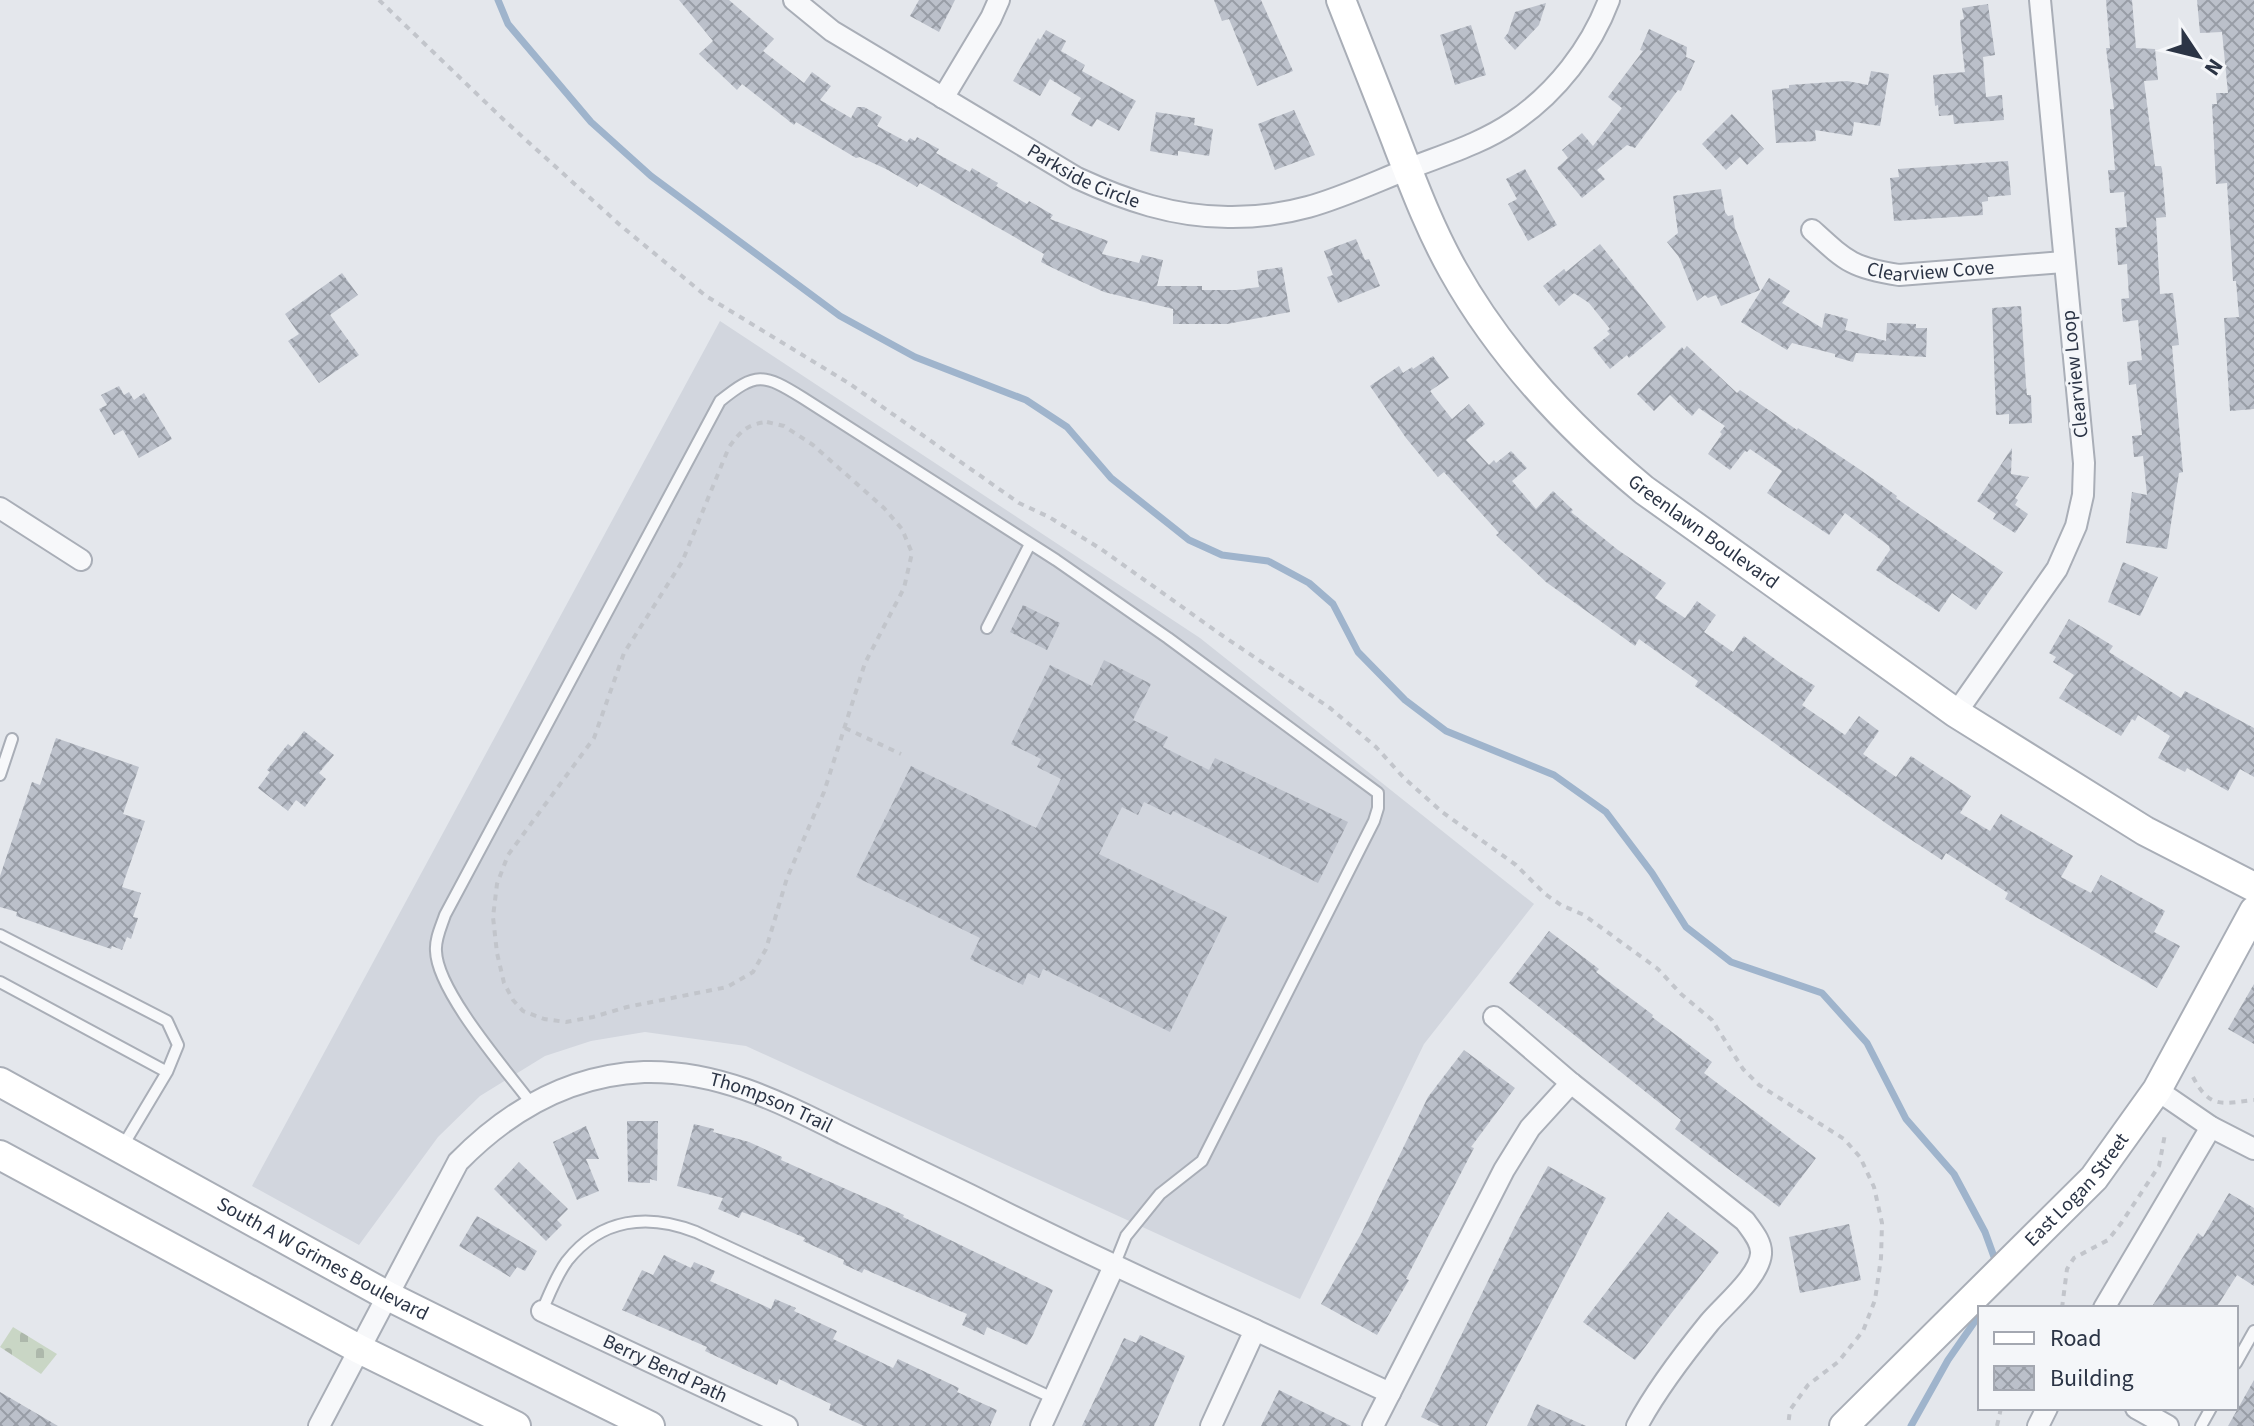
<svg xmlns="http://www.w3.org/2000/svg" width="2254" height="1426" viewBox="0 0 2254 1426" font-family="'Source Sans 3',sans-serif">
  <defs>
    <pattern id="cemetery-stones" width="16" height="16" patternUnits="userSpaceOnUse" patternTransform="scale(2)"><rect width="16" height="16" fill="#c9d6c5"/><path d="M2 7V4a2 2 0 0 1 4 0v3zM10 15v-3a2 2 0 0 1 4 0v3z" fill="#adb8ab"/></pattern>
    <pattern id="building-cross-hatch" width="8" height="8" patternUnits="userSpaceOnUse" patternTransform="scale(2)"><rect width="8" height="8" fill="#bbc0ca"/><path d="M0 0l8 8M0 8l8-8" fill="none" stroke="#989da6"/></pattern>
  </defs>
  <rect width="100%" height="100%" fill="#e4e7ec"/>
  <path fill="#d2d6de" d="M 720,321 L 1200,638 L 1534,904 L 1424,1044 L 1300,1299 L 746,1046 L 645,1032 L 591,1041 L 545,1056 L 480,1096 L 438,1137 L 359,1245 L 252,1186 Z"/>
  <path fill="url(#cemetery-stones)" d="M 13,1327 L 57,1354 L 41,1374 L 0,1347 Z"/>
  <g fill="none" stroke-linecap="round" stroke-linejoin="round">
    <path stroke="#9fb4cc" stroke-width="7" d="M 498,0 L 508,24 L 591,122 L 651,176 L 840,316 L 915,357 L 1026,400 L 1067,427 L 1111,478 L 1189,540 L 1222,555 L 1268,561 L 1309,583 L 1333,604 L 1358,652 L 1405,700 L 1446,731 L 1554,775 L 1606,812 L 1652,873 L 1686,927 L 1731,962 L 1822,993 L 1867,1043 L 1906,1119 L 1954,1174 L 1985,1232 L 1997,1265
      M 1911,1426 L 1948,1360 L 1980,1314"/>
  </g>
  <path fill="url(#building-cross-hatch)" d="M 679,0 L 729,0 L 774,39 L 763,51 L 804,83 L 812,72 L 831,86 L 820,100 L 851,118 L 857,107 L 864,107 L 882,117 L 877,126 L 907,142 L 910,138 L 915,141 L 917,137 L 939,149 L 936,153 L 970,172 L 972,168 L 998,183 L 996,186 L 1027,204 L 1029,201 L 1053,215 L 1050,219 L 1108,241 L 1102,254 L 1139,263 L 1142,255 L 1163,260 L 1157,286 L 1202,286 L 1202,290 L 1236,290 L 1259,287 L 1257,271 L 1282,267 L 1290,312 L 1227,324 L 1173,324 L 1173,309 L 1104,292 L 1067,275 L 1041,262 L 1044,254 L 920,183 L 917,187 L 886,169 L 860,157 L 856,158 L 796,122 L 794,125 L 742,84 L 737,90 L 699,54 L 713,41 Z
    M 919,0 L 955,0 L 939,32 L 910,16 Z
    M 1214,0 L 1261,0 L 1293,71 L 1257,86 L 1229,19 L 1222,21 Z
    M 2106,0 L 2132,0 L 2136,48 L 2155,49 L 2158,80 L 2144,81 L 2155,166 L 2161,166 L 2162,169 L 2166,217 L 2156,218 L 2160,294 L 2173,293 L 2179,345 L 2172,346 L 2183,472 L 2179,473 L 2167,549 L 2126,543 L 2132,492 L 2147,495 L 2143,456 L 2134,457 L 2132,436 L 2142,435 L 2136,384 L 2129,385 L 2127,362 L 2142,360 L 2138,320 L 2123,322 L 2121,299 L 2129,298 L 2127,264 L 2118,265 L 2115,228 L 2127,227 L 2124,192 L 2110,193 L 2108,170 L 2115,170 L 2110,109 L 2114,109 L 2106,48 L 2110,48 Z
    M 2197,0 L 2254,0 L 2254,409 L 2230,411 L 2224,318 L 2239,317 L 2236,281 L 2233,281 L 2227,183 L 2216,184 L 2212,104 L 2217,104 L 2216,93 L 2228,93 L 2222,32 L 2200,33 Z
    M 1546,3 L 1539,25 L 1515,50 L 1504,38 L 1508,33 L 1515,12 Z
    M 1988,4 L 1995,55 L 1983,57 L 1986,97 L 2002,95 L 2004,120 L 1954,124 L 1953,115 L 1939,116 L 1938,105 L 1935,106 L 1933,75 L 1965,72 L 1961,39 L 1960,20 L 1964,19 L 1962,8 Z
    M 1471,25 L 1486,75 L 1455,85 L 1440,35 Z
    M 1649,29 L 1687,47 L 1686,57 L 1695,61 L 1681,91 L 1678,90 L 1635,148 L 1627,145 L 1597,170 L 1605,179 L 1582,198 L 1557,168 L 1568,158 L 1562,150 L 1582,133 L 1593,146 L 1622,108 L 1608,97 L 1643,51 L 1640,50 Z
    M 1046,30 L 1066,41 L 1061,51 L 1085,65 L 1082,71 L 1136,101 L 1119,131 L 1097,119 L 1092,127 L 1071,115 L 1081,98 L 1050,79 L 1040,96 L 1013,81 L 1038,38 L 1040,40 Z
    M 1871,71 L 1889,74 L 1880,126 L 1854,122 L 1852,136 L 1815,130 L 1816,141 L 1776,143 L 1772,90 L 1789,88 L 1789,85 L 1847,81 L 1868,85 Z
    M 1294,110 L 1315,155 L 1275,170 L 1258,124 Z
    M 1156,112 L 1195,118 L 1194,125 L 1213,129 L 1209,156 L 1178,151 L 1178,156 L 1150,151 Z
    M 1732,114 L 1764,149 L 1747,165 L 1740,157 L 1726,170 L 1702,144 Z
    M 2008,161 L 2011,195 L 1988,197 L 1988,201 L 1982,202 L 1983,215 L 1894,221 L 1890,178 L 1899,177 L 1898,169 Z
    M 1525,169 L 1557,225 L 1528,241 L 1508,204 L 1517,199 L 1506,179 Z
    M 1721,189 L 1725,212 L 1728,216 L 1733,215 L 1735,228 L 1760,290 L 1721,306 L 1716,295 L 1708,298 L 1705,295 L 1697,301 L 1679,257 L 1667,242 L 1678,233 L 1673,196 Z
    M 1356,239 L 1365,260 L 1369,259 L 1380,286 L 1338,303 L 1327,277 L 1333,275 L 1324,251 Z
    M 1600,244 L 1666,327 L 1629,358 L 1627,355 L 1610,369 L 1593,348 L 1610,334 L 1607,331 L 1610,329 L 1589,303 L 1574,293 L 1559,306 L 1543,286 L 1564,269 L 1566,272 Z
    M 342,273 L 358,295 L 330,315 L 359,355 L 319,383 L 288,341 L 299,334 L 285,314 Z
    M 1769,278 L 1790,291 L 1782,303 L 1822,328 L 1825,313 L 1848,319 L 1845,330 L 1886,341 L 1887,323 L 1916,324 L 1916,328 L 1927,328 L 1926,357 L 1856,353 L 1853,362 L 1835,357 L 1835,354 L 1792,343 L 1787,350 L 1741,322 Z
    M 2021,306 L 2026,385 L 2027,395 L 2031,395 L 2032,423 L 2009,424 L 2009,414 L 1996,415 L 1992,308 Z
    M 1687,346 L 1737,393 L 1740,390 L 1797,430 L 1798,428 L 1859,469 L 1897,496 L 1896,498 L 2003,572 L 1976,610 L 1952,593 L 1939,612 L 1876,570 L 1890,550 L 1889,546 L 1845,513 L 1829,535 L 1767,493 L 1782,471 L 1750,449 L 1747,452 L 1745,451 L 1730,470 L 1708,454 L 1722,434 L 1720,432 L 1725,426 L 1699,408 L 1692,416 L 1670,395 L 1654,411 L 1637,394 L 1682,347 L 1684,350 Z
    M 1433,356 L 1449,378 L 1430,391 L 1452,419 L 1469,404 L 1485,424 L 1466,440 L 1489,465 L 1494,460 L 1496,463 L 1511,451 L 1527,468 L 1512,481 L 1536,509 L 1553,491 L 1573,510 L 1571,512 L 1618,550 L 1666,583 L 1655,598 L 1685,618 L 1697,601 L 1716,615 L 1704,632 L 1733,652 L 1744,636 L 1791,671 L 1815,686 L 1802,705 L 1845,735 L 1859,716 L 1879,731 L 1863,754 L 1896,777 L 1911,756 L 1971,796 L 1960,813 L 1990,831 L 2001,814 L 2073,856 L 2061,877 L 2091,893 L 2101,875 L 2165,911 L 2154,932 L 2180,946 L 2157,988 L 2005,899 L 2008,893 L 1946,853 L 1942,860 L 1887,824 L 1695,686 L 1698,681 L 1639,639 L 1635,646 L 1546,582 L 1496,535 L 1499,533 L 1444,472 L 1438,477 L 1406,438 L 1370,386 L 1399,366 L 1403,373 L 1412,367 L 1413,369 Z
    M 119,386 L 124,395 L 129,392 L 134,400 L 144,393 L 172,439 L 139,458 L 123,430 L 114,435 L 99,409 L 107,405 L 101,395 Z
    M 2012,448 L 2011,474 L 2029,477 L 2015,498 L 2018,500 L 2015,505 L 2028,514 L 2015,533 L 1993,519 L 1996,514 L 1977,501 Z
    M 2123,562 L 2158,577 L 2140,616 L 2108,602 Z
    M 1023,605 L 1060,623 L 1047,650 L 1010,632 Z
    M 2069,619 L 2113,646 L 2109,652 L 2181,698 L 2185,691 L 2254,728 L 2254,777 L 2240,769 L 2228,791 L 2187,768 L 2185,772 L 2158,758 L 2170,736 L 2138,715 L 2135,721 L 2132,719 L 2121,736 L 2059,698 L 2074,675 L 2053,662 L 2056,657 L 2049,653 Z
    M 1104,660 L 1151,684 L 1133,720 L 1168,737 L 1163,747 L 1209,770 L 1215,758 L 1348,822 L 1318,883 L 1173,811 L 1171,815 L 1144,802 L 1138,815 L 1122,807 L 1099,854 L 1227,917 L 1170,1032 L 1043,969 L 1039,978 L 1028,973 L 1023,985 L 970,959 L 980,938 L 856,877 L 911,766 L 1036,828 L 1061,779 L 1037,767 L 1041,759 L 1011,744 L 1050,665 L 1092,686 Z
    M 304,731 L 334,755 L 319,773 L 326,779 L 310,800 L 305,807 L 296,800 L 288,811 L 258,788 L 270,772 L 267,770 L 288,744 L 292,747 Z
    M 56,738 L 139,767 L 123,814 L 145,821 L 122,887 L 141,893 L 133,917 L 138,918 L 131,939 L 127,937 L 122,950 L 112,946 L 111,949 L 73,936 L 16,916 L 17,912 L 0,907 L 0,876 L 32,782 L 40,785 Z
    M 1549,931 L 1599,969 L 1596,972 L 1653,1015 L 1652,1017 L 1712,1062 L 1704,1073 L 1816,1158 L 1779,1207 L 1675,1129 L 1681,1120 L 1509,983 Z
    M 2254,984 L 2254,1044 L 2228,1029 Z
    M 1464,1050 L 1515,1088 L 1471,1147 L 1474,1148 L 1406,1279 L 1409,1280 L 1377,1335 L 1321,1304 L 1361,1234 L 1428,1097 Z
    M 627,1121 L 658,1121 L 657,1181 L 650,1179 L 650,1183 L 628,1182 Z
    M 694,1124 L 714,1129 L 713,1132 L 749,1142 L 782,1157 L 781,1160 L 904,1215 L 903,1217 L 1053,1290 L 1033,1335 L 1027,1345 L 987,1327 L 984,1335 L 962,1325 L 967,1314 L 864,1269 L 862,1273 L 843,1264 L 844,1260 L 803,1241 L 805,1238 L 756,1217 L 742,1212 L 739,1218 L 718,1209 L 723,1198 L 677,1186 Z
    M 586,1126 L 599,1159 L 586,1159 L 599,1191 L 577,1200 L 553,1142 Z
    M 519,1162 L 568,1209 L 557,1220 L 562,1225 L 546,1241 L 494,1189 Z
    M 1548,1166 L 1606,1198 L 1486,1426 L 1440,1426 L 1421,1417 L 1517,1222 Z
    M 2229,1193 L 2254,1208 L 2254,1286 L 2237,1275 L 2216,1308 L 2151,1308 L 2198,1233 L 2203,1237 Z
    M 1668,1212 L 1719,1252 L 1635,1360 L 1583,1322 Z
    M 477,1216 L 537,1251 L 525,1271 L 517,1267 L 510,1277 L 459,1246 Z
    M 1849,1224 L 1861,1280 L 1800,1293 L 1789,1237 Z
    M 664,1255 L 691,1268 L 694,1262 L 715,1271 L 710,1281 L 771,1309 L 775,1299 L 796,1308 L 794,1311 L 837,1331 L 833,1339 L 893,1368 L 898,1359 L 959,1388 L 957,1392 L 997,1410 L 990,1426 L 864,1426 L 829,1410 L 831,1404 L 779,1379 L 777,1385 L 705,1351 L 707,1347 L 622,1310 L 642,1270 L 653,1275 Z
    M 1140,1335 L 1185,1356 L 1154,1426 L 1082,1426 L 1124,1338 L 1136,1343 Z
    M 2254,1380 L 2254,1426 L 2228,1426 Z
    M 1279,1390 L 1351,1426 L 1261,1426 Z
    M 0,1392 L 58,1426 L 0,1426 Z
    M 1537,1404 L 1586,1426 L 1527,1426 Z"/>
  <g fill="none" stroke-linecap="round" stroke-linejoin="round">
    <defs>
      <path id="lane" d="M 987,628 L 1030,544
        M 0,775 L 12,739
        M 0,935 L 167,1021 L 178,1045 L 167,1072 L 121,1149
        M 0,982 L 167,1072
        M 531,1103 C 506,1070 437,991 436,951 C 435,939 441,927 445,915 L 720,401 C 756,372 763,373 803,398 L 1056,560 L 1168,638 L 1378,793 L 1378,808 L 1374,821 L 1202,1161 L 1160,1194 L 1126,1236 L 1114,1266
        M 542,1311 C 549,1295 556,1276 567,1261 C 601,1218 648,1213 696,1232 L 1055,1399
        M 2236,1363 L 2254,1331
        M 2201,1426 L 2211,1408"/>
      <g id="street">
        <path id="s1" d="M 794,0 L 832,31 L 1077,178 C 1125,200 1174,217 1228,217 C 1301,218 1343,195 1408,169 C 1443,155 1481,144 1513,122 C 1556,93 1591,48 1609,0"/>
        <path d="M 943,98 L 991,18 L 999,0"/>
        <path id="s2" d="M 1812,230 C 1846,261 1852,268 1899,275 L 2063,262"/>
        <path d="M 0,508 L 81,560"/>
        <path d="M 1956,713 L 2057,569 L 2076,526 L 2083,495 L 2084,463 L 2040,0"/>
        <path d="M 1494,1017 L 1571,1083 L 1745,1221 C 1752,1231 1762,1242 1761,1254 C 1759,1277 1723,1306 1709,1323 C 1683,1355 1656,1390 1637,1426"/>
        <path d="M 2157,1090 L 2211,1127 L 2254,1149"/>
        <path d="M 2104,1308 L 2211,1127"/>
        <path id="s3" d="M 542,1311 L 787,1426"/>
        <path d="M 1255,1330 L 1390,1393"/>
        <path d="M 2136,1408 L 2168,1426"/>
        <path id="s4" d="M 319,1426 L 458,1162 C 508,1111 570,1075 644,1072 C 718,1070 780,1102 844,1134 C 886,1154 928,1175 970,1195 C 1064,1242 1159,1287 1255,1330 L 1211,1426"/>
        <path d="M 1041,1426 L 1114,1266"/>
        <path d="M 1373,1426 L 1504,1170 L 1530,1128 L 1571,1083"/>
        <path d="M 2038,1426 L 2047,1408"/>
      </g>
      <g id="secondary">
        <path id="s5" d="M 1341,0 C 1360,49 1380,98 1399,148 C 1415,189 1431,231 1453,270 C 1501,356 1568,427 1644,490 L 1956,713 L 2145,831 L 2254,887"/>
        <path id="s6" d="M 0,1082 L 388,1296 L 650,1426"/>
        <path d="M 0,1155 L 359,1349 L 516,1426"/>
        <path id="s7" d="M 1844,1426 L 2094,1178 L 2157,1090 L 2254,911"/>
      </g>
    </defs>
    <use href="#lane" stroke="#a9aeb7" stroke-width="14"/>
    <use href="#street" stroke="#a9aeb7" stroke-width="24"/>
    <use href="#secondary" stroke="#a9aeb7" stroke-width="32"/>
    <path stroke="#c2c5cb" stroke-width="4" stroke-dasharray="6 6" stroke-linecap="butt" d="M 379,0 L 505,121 L 620,225 L 706,296 L 850,384 L 1019,503 L 1049,517 L 1101,549 L 1223,636 L 1330,708 L 1376,747 L 1404,778 L 1442,812 L 1516,865 L 1545,894 L 1561,905 L 1584,915 L 1658,969 L 1681,994 L 1712,1020 L 1743,1069 L 1759,1085 L 1844,1139 L 1860,1157 L 1874,1187 L 1882,1223 L 1881,1258 L 1875,1300 L 1863,1331 L 1838,1362 L 1808,1385 L 1790,1410 L 1788,1426
      M 767,422 L 784,426 L 813,445 L 884,508 L 902,529 L 912,553 L 904,588 L 865,663 L 824,792 L 787,878 L 766,949 L 753,972 L 727,987 L 627,1007 L 593,1017 L 566,1022 L 544,1019 L 523,1011 L 513,1000 L 504,983 L 497,953 L 493,917 L 497,884 L 508,855 L 594,738 L 624,653 L 682,562 L 729,447 C 740,432 747,424 767,422 Z
      M 845,728 L 901,754
      M 2193,1077 C 2210,1110 2223,1103 2254,1100
      M 2062,1308 L 2067,1269 L 2074,1258 L 2108,1240 L 2122,1222 L 2159,1166 L 2165,1134
      M 1997,1426 L 2001,1408"/>
    <use href="#lane" stroke="#f7f8fa" stroke-width="10"/>
    <use href="#street" stroke="#f7f8fa" stroke-width="20"/>
    <use href="#secondary" stroke="#fff" stroke-width="28"/>
  </g>
  <g text-anchor="middle" dominant-baseline="central" stroke-width="6" stroke-linejoin="round" paint-order="stroke">
    <g font-size="20" fill="#2b3445" stroke="#f4f6f9">
      <text stroke="none"><textPath href="#s1" startOffset="340">Parkside Circle</textPath></text>
      <text stroke="none"><textPath href="#s2" startOffset="132">Clearview Cove</textPath></text>
      <text transform="translate(2075 374) rotate(-96)">Clearview Loop</text>
      <text stroke="none"><textPath href="#s5" startOffset="658">Greenlawn Boulevard</textPath></text>
      <text stroke="none"><textPath href="#s4" startOffset="642">Thompson Trail</textPath></text>
      <text stroke="none"><textPath href="#s7" startOffset="332">East Logan Street</textPath></text>
      <text stroke="none"><textPath href="#s6" startOffset="368">South A W Grimes Boulevard</textPath></text>
      <text stroke="none"><textPath href="#s3" startOffset="136">Berry Bend Path</textPath></text>
    </g>
  </g>
  <rect x="1978" y="1306" width="260" height="104" fill="#f4f6f9" stroke="#a4a8b1" stroke-width="2"/>
  <rect x="1994" y="1332" width="40" height="12" fill="#ffffff" stroke="#a4a8b1" stroke-width="2"/>
  <text x="2050" y="1346" font-size="24" fill="#2b3445">Road</text>
  <rect x="1994" y="1366" width="40" height="24" fill="url(#building-cross-hatch)" stroke="#a4a8b1" stroke-width="2"/>
  <text x="2050" y="1386" font-size="24" fill="#2b3445">Building</text>
  <g transform="translate(2198 56) rotate(125)" stroke="#f4f6f9" stroke-width="6" paint-order="stroke">
  <path d="M0-6L14 30L0 20L-14 30Z" fill="#2b3445"/>
  <text y="-12" font-size="22" font-weight="bold" text-anchor="middle" fill="#2b3445">N</text>
  </g>
</svg>
